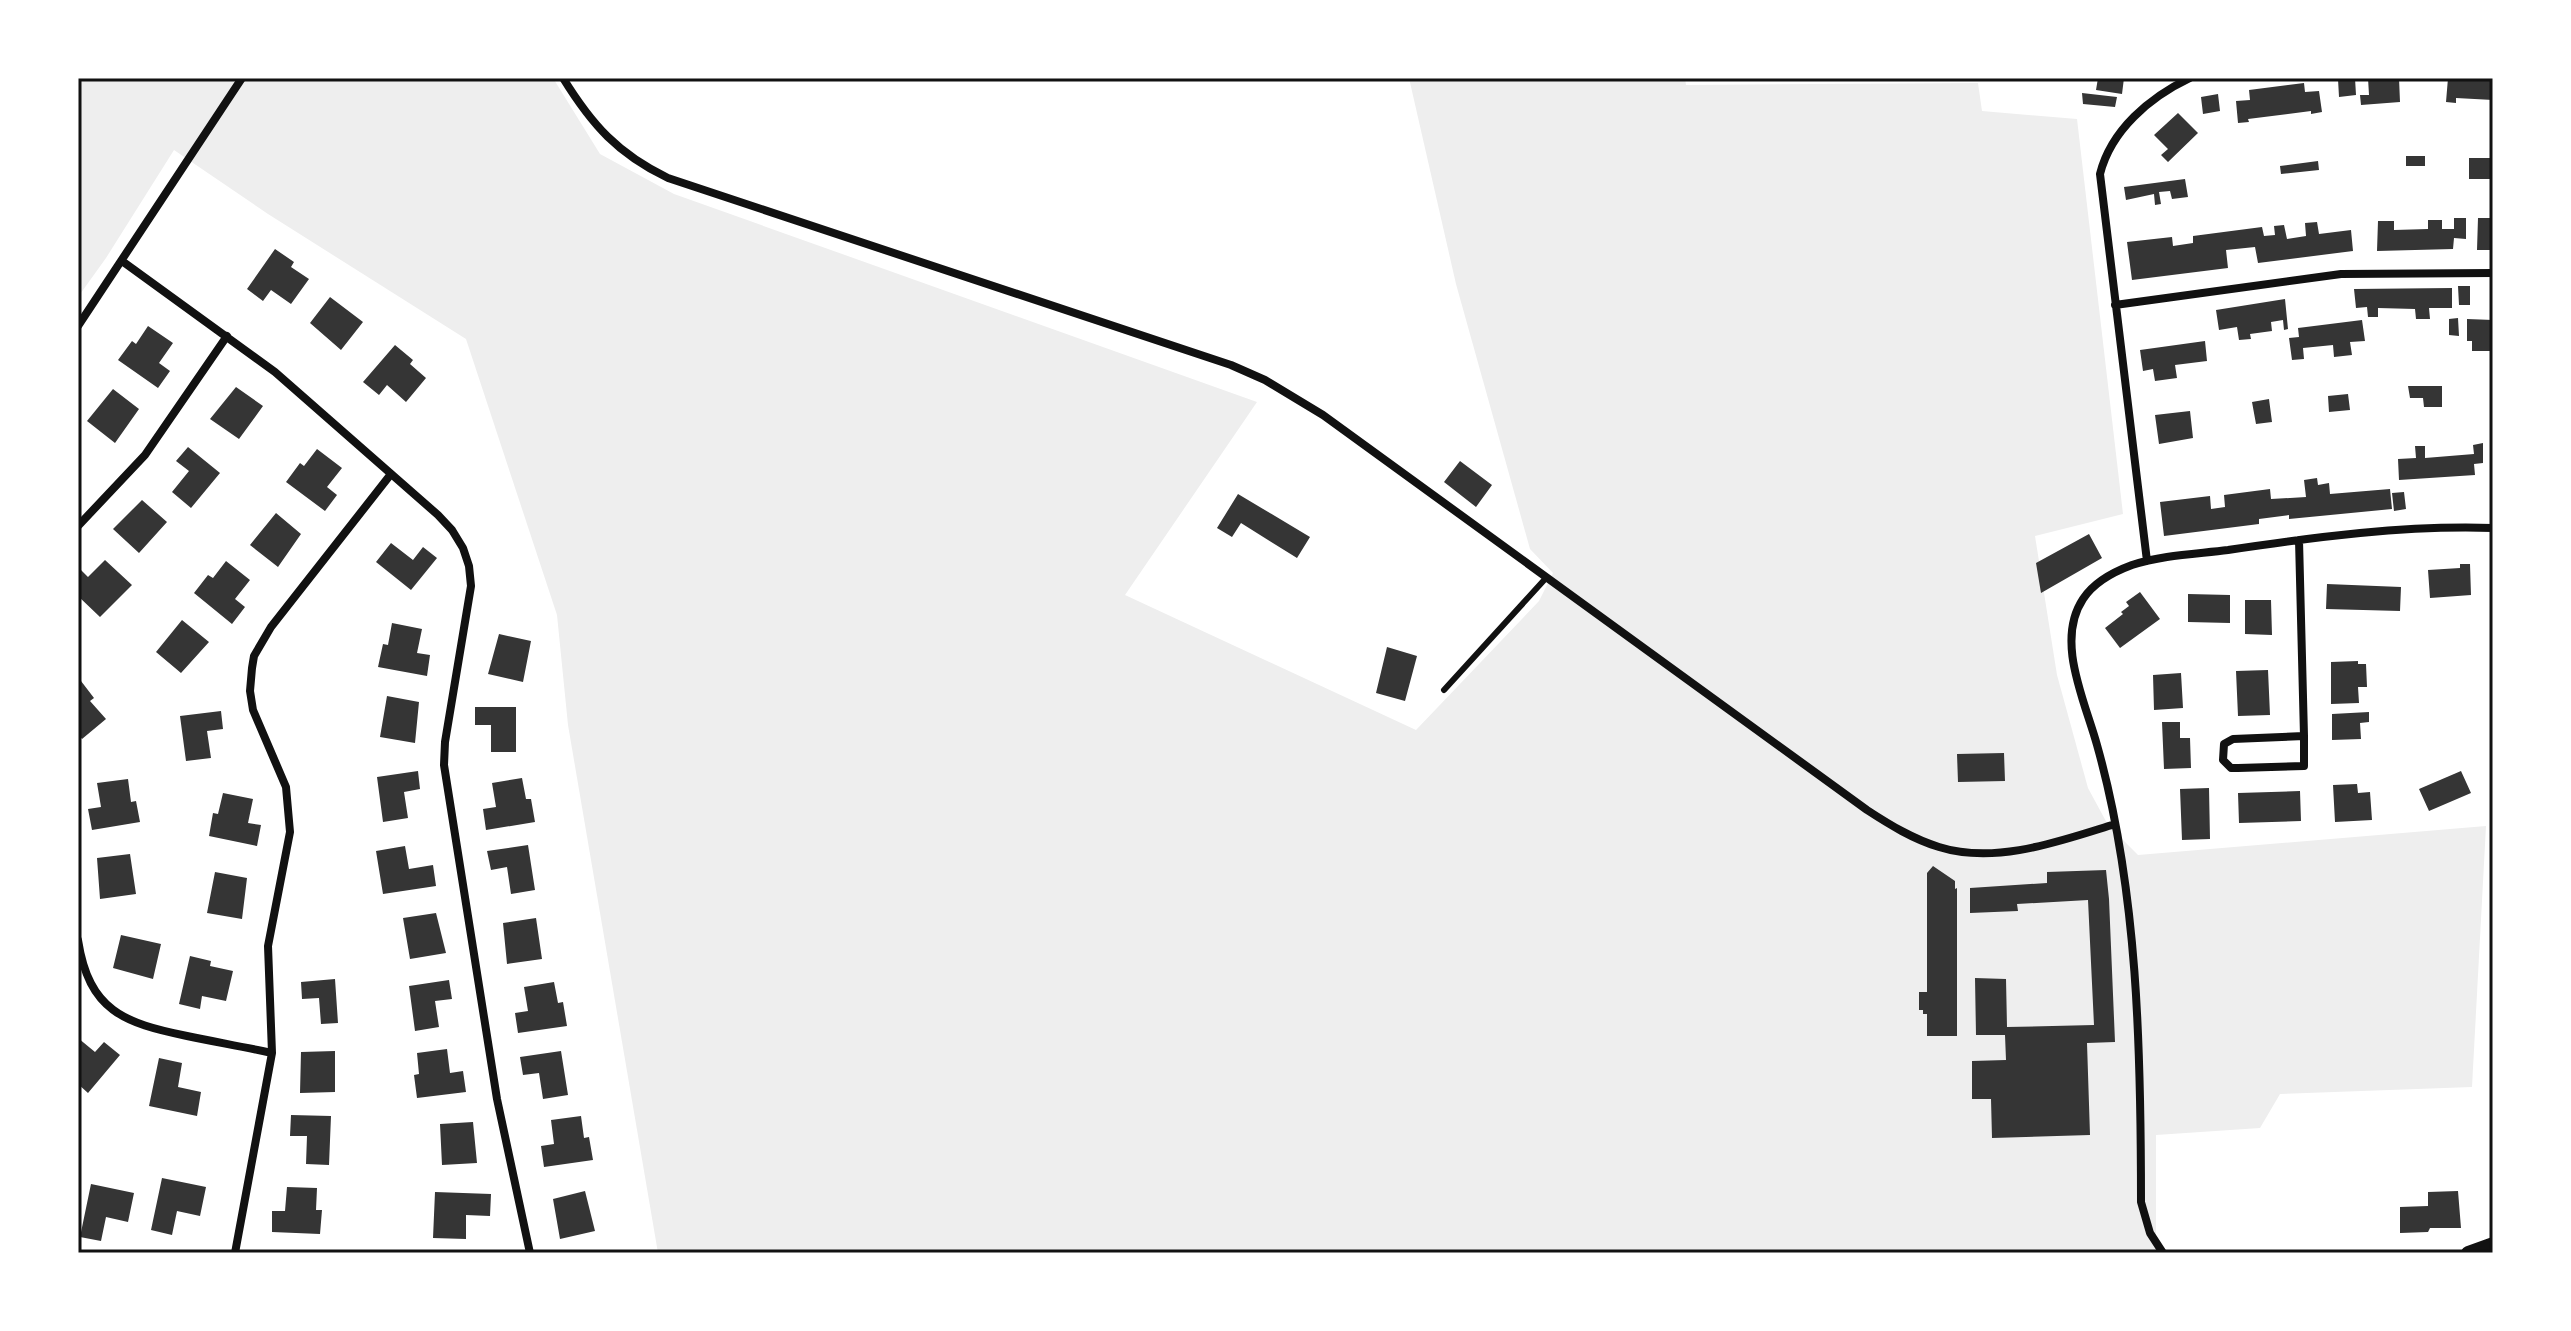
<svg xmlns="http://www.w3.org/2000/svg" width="2571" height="1331" viewBox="0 0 2571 1331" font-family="Commissioner,sans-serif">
  <rect width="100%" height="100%" fill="#fff"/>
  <path fill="#eee" d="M 78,78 L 553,78 L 600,154 L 674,194 L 1257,402 L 1125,595 L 1416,730 L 1539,601 L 1553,573 L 1530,549 L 1456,284 L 1409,78 L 1685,78 L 1686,85 L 1978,83 L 1982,111 L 2077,119 L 2123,514 L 2035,536 L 2057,675 L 2088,788 L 2108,825 L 2138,855 L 2486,826 L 2472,1087 L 2280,1094 L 2260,1128 L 2156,1135 L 2156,1253 L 658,1253 L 568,725 L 557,615 L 466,339 L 268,214 L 174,150 L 106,258 L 78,297 Z"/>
  <path fill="#353535" d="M 2098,78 L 2124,78 L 2122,94 L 2096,90 Z
    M 2346,78 L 2355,78 L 2356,95 L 2339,97 L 2338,79 Z
    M 2368,78 L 2399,78 L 2400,102 L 2361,105 L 2360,95 L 2369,95 Z
    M 2448,78 L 2493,78 L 2493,100 L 2456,98 L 2456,103 L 2446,102 Z
    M 2304,83 L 2305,92 L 2319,91 L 2322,112 L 2311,114 L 2311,111 L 2248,119 L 2249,122 L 2238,123 L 2236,101 L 2250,100 L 2249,90 Z
    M 2082,93 L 2117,97 L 2115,107 L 2083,104 Z
    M 2218,94 L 2220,111 L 2203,114 L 2201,97 Z
    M 2178,113 L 2198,133 L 2168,162 L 2161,155 L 2168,149 L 2154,135 Z
    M 2406,156 L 2425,156 L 2425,166 L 2406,166 Z
    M 2469,158 L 2493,158 L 2493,179 L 2469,179 Z
    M 2318,161 L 2319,170 L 2281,174 L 2280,166 Z
    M 2185,179 L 2188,197 L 2172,199 L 2170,191 L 2159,192 L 2161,204 L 2155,205 L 2154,194 L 2126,200 L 2124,187 Z
    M 2454,218 L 2466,218 L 2466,239 L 2454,238 L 2453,249 L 2377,251 L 2378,221 L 2394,221 L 2394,230 L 2428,229 L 2428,220 L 2442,220 L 2442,229 L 2454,229 Z
    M 2478,218 L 2493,218 L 2493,250 L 2477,250 Z
    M 2317,222 L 2319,234 L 2351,230 L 2353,251 L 2258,263 L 2255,247 L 2226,250 L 2228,268 L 2132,280 L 2127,242 L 2172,237 L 2173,246 L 2193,243 L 2193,236 L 2262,227 L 2264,236 L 2275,235 L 2274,226 L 2284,225 L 2287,239 L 2306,236 L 2305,223 Z
    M 275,249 L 294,262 L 291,267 L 309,279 L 291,304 L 271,290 L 263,301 L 247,289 Z
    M 2458,286 L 2470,286 L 2470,305 L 2459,305 Z
    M 2452,288 L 2452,308 L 2429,308 L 2430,319 L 2416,319 L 2415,309 L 2378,308 L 2378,317 L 2368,317 L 2367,307 L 2356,308 L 2354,289 Z
    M 330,297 L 363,322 L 341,350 L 310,323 Z
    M 2285,299 L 2288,329 L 2284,330 L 2283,320 L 2271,322 L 2272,331 L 2250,334 L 2251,339 L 2239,340 L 2237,327 L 2219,330 L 2216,310 Z
    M 2458,318 L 2459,336 L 2449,335 L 2449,319 Z
    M 2467,319 L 2493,320 L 2493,351 L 2472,351 L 2472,341 L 2467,341 Z
    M 2362,320 L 2365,341 L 2350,342 L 2352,355 L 2334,357 L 2333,345 L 2303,348 L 2304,359 L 2292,360 L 2289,338 L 2299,337 L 2298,328 Z
    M 148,326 L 173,343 L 159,363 L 170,371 L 158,388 L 118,360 L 132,341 L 136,344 Z
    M 2205,341 L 2207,361 L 2175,365 L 2177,378 L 2155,381 L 2153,369 L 2143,371 L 2140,350 Z
    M 395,345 L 413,360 L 410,364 L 426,378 L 406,402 L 387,385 L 379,395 L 363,382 Z
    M 2408,386 L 2442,386 L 2442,407 L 2424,407 L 2423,398 L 2410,398 Z
    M 236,387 L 263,406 L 239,439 L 210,419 Z
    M 113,389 L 139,409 L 115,443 L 87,421 Z
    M 2348,394 L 2350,410 L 2329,412 L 2328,396 Z
    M 2269,399 L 2272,422 L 2256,424 L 2252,402 Z
    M 2190,411 L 2193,438 L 2159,444 L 2155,415 Z
    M 2483,443 L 2483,463 L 2474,464 L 2475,475 L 2399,480 L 2398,459 L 2416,458 L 2415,446 L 2425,446 L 2425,458 L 2474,454 L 2473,445 Z
    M 188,447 L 220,473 L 191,508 L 172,492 L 189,471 L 176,461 Z
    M 317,449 L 342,468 L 327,487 L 337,495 L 325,511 L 286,482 L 300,463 L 304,466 Z
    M 1460,461 L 1492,485 L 1476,507 L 1444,482 Z
    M 2317,478 L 2318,485 L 2329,483 L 2330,494 L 2390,489 L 2392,509 L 2289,519 L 2289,515 L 2259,519 L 2259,524 L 2164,536 L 2160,502 L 2210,496 L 2211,509 L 2225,507 L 2224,495 L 2270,489 L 2271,499 L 2306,497 L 2304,480 Z
    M 2404,492 L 2406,509 L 2394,511 L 2392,493 Z
    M 1238,494 L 1310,537 L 1297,558 L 1241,523 L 1232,537 L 1217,528 Z
    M 142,500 L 167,522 L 139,553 L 113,529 Z
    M 276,513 L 301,534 L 278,567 L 250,545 Z
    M 2089,534 L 2102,558 L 2041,593 L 2036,563 Z
    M 391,543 L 413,560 L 423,547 L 437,558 L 411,590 L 376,562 Z
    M 105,560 L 132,585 L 100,617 L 78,596 L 78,567 L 88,577 Z
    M 226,561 L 250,580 L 235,599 L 245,607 L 232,624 L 194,593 L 208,575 L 213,578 Z
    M 2460,564 L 2470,564 L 2471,595 L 2430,598 L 2428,570 L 2460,568 Z
    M 2327,584 L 2401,587 L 2400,611 L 2326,609 Z
    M 2140,592 L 2160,619 L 2120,648 L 2105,628 L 2123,614 L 2121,612 L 2129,606 L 2126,602 Z
    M 2188,594 L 2230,595 L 2230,623 L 2188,622 Z
    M 2245,600 L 2271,600 L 2272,635 L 2245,634 Z
    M 182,620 L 209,642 L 181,673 L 156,652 Z
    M 392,623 L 422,629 L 417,653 L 430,655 L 427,676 L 378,667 L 383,644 L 388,645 Z
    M 499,634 L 531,641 L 523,682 L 488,674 Z
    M 1387,647 L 1417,656 L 1405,701 L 1376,693 Z
    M 2358,661 L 2358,664 L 2366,664 L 2367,687 L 2358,687 L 2359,703 L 2331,704 L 2331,662 Z
    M 2268,670 L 2270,715 L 2238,716 L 2236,671 Z
    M 2181,673 L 2183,708 L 2154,710 L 2153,675 Z
    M 81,681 L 94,698 L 90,701 L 106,719 L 82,739 L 78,734 L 78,683 Z
    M 387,696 L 419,702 L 415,743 L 380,737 Z
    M 475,707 L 516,707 L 516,752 L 491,752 L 491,725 L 475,725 Z
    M 221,711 L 223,729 L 207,731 L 211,758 L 186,761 L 180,716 Z
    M 2369,712 L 2369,722 L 2360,723 L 2361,739 L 2332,740 L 2332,714 Z
    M 2162,722 L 2180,722 L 2180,738 L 2190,738 L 2191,768 L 2164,769 Z
    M 2004,753 L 2005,781 L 1958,782 L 1957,754 Z
    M 418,771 L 420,789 L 404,792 L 408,818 L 383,822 L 377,777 Z
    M 2461,771 L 2471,793 L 2429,811 L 2419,789 Z
    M 522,778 L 526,799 L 531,799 L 535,822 L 486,830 L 483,809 L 496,807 L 492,783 Z
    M 128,779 L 131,802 L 136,801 L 140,822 L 92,830 L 88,809 L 101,807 L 97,783 Z
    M 2357,784 L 2358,793 L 2370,792 L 2372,820 L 2335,822 L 2333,785 Z
    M 2209,788 L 2210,839 L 2182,840 L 2180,789 Z
    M 2300,791 L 2301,821 L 2239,823 L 2238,793 Z
    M 223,793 L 253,799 L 248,823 L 261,825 L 257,846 L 209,836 L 213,813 L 218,814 Z
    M 528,845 L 535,890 L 511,894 L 507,867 L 491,870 L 487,851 Z
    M 405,846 L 409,869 L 433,865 L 436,886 L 383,894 L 376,851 Z
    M 130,854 L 136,894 L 100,899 L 97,858 Z
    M 1933,866 L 1955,881 L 1955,889 L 1957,888 L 1957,1036 L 1927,1036 L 1927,1014 L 1923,1014 L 1923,1010 L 1919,1010 L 1919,992 L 1927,992 L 1927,873 Z
    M 2106,870 L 2109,899 L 2115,1042 L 2087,1043 L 2090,1135 L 1992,1138 L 1991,1099 L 1972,1099 L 1972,1061 L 2006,1060 L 2005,1035 L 1976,1035 L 1975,978 L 2006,979 L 2007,1027 L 2094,1025 L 2088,900 L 2017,904 L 2018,911 L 1970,913 L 1970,888 L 2047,883 L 2047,872 Z
    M 215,872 L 247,878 L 242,919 L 207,913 Z
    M 436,913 L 446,953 L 410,959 L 403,918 Z
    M 536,918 L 542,959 L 507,964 L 503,923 Z
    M 121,935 L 161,944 L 153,979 L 113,968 Z
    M 190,956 L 211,961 L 210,966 L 233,971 L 226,1001 L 202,996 L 200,1009 L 179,1004 Z
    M 335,979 L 338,1023 L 321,1024 L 319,998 L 302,999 L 301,982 Z
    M 449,980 L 452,999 L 435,1001 L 439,1027 L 415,1031 L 409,986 Z
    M 554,982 L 558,1003 L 563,1002 L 567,1026 L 518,1033 L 515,1013 L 528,1011 L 524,987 Z
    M 78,1038 L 95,1052 L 104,1042 L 120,1055 L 88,1093 L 78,1084 Z
    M 447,1049 L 450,1073 L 463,1071 L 466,1092 L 417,1098 L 414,1075 L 419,1074 L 417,1053 Z
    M 335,1051 L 335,1092 L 300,1093 L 301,1052 Z
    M 561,1051 L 568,1095 L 543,1099 L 539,1073 L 523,1075 L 520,1057 Z
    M 159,1058 L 182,1063 L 178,1087 L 201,1092 L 197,1116 L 149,1106 Z
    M 291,1115 L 331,1116 L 329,1165 L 306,1164 L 307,1136 L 290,1136 Z
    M 581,1116 L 584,1138 L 589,1137 L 593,1160 L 544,1167 L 541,1146 L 554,1144 L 551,1120 Z
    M 473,1122 L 477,1163 L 442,1165 L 440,1124 Z
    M 162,1178 L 206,1187 L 200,1216 L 177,1211 L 172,1235 L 151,1230 Z
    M 91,1184 L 134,1193 L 128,1222 L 106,1217 L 101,1241 L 80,1237 Z
    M 287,1187 L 317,1188 L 316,1210 L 322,1210 L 320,1234 L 272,1232 L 272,1211 L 285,1211 Z
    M 585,1191 L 595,1231 L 560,1239 L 553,1199 Z
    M 2458,1191 L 2461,1228 L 2430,1228 L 2428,1232 L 2400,1233 L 2400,1207 L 2428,1206 L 2428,1192 Z
    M 435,1192 L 491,1194 L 490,1216 L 466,1215 L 466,1239 L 433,1238 Z"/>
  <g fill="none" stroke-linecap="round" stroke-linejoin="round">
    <path stroke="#111" stroke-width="6" d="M 1444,690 L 1546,578"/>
    <path stroke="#111" stroke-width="8" d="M 563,78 C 592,125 618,154 668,178 L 1231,365 L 1265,380 L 1323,415 L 1867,810 C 1890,825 1913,839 1939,847 C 1996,865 2060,841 2115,824
      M 122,261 L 275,372 L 438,515 L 452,530 L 463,548 L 469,566 L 471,586 L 445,742 L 444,765 L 497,1099 L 530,1253
      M 2115,305 L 2341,274 L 2493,273
      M 78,326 L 242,78
      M 78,526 L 145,455 L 227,336
      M 2299,540 L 2304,736 L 2304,766 L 2238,768 L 2231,768 L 2223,760 L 2224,744 L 2233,739 L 2304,736
      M 2147,561 L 2100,174 C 2111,130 2150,97 2190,78
      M 78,940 C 89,1011 124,1023 187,1036 C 216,1042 244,1047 272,1053
      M 235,1253 L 272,1053 L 268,946 L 290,832 L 286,787 L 253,710 L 250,691 L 252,668 L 254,656 L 271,627 L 391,474
      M 2163,1253 L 2150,1233 L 2141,1202 C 2141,1051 2138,890 2097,745 C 2085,701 2055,641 2083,599 C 2094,582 2113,572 2132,565 C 2162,555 2196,554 2228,550 C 2315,537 2405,525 2493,528"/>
    <path stroke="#111" stroke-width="14" d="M 2468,1253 L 2493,1244"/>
  </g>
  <rect width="2571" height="1331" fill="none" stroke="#ffffff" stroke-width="160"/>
  <rect x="80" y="80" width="2411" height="1171" fill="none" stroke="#111" stroke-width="3"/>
</svg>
